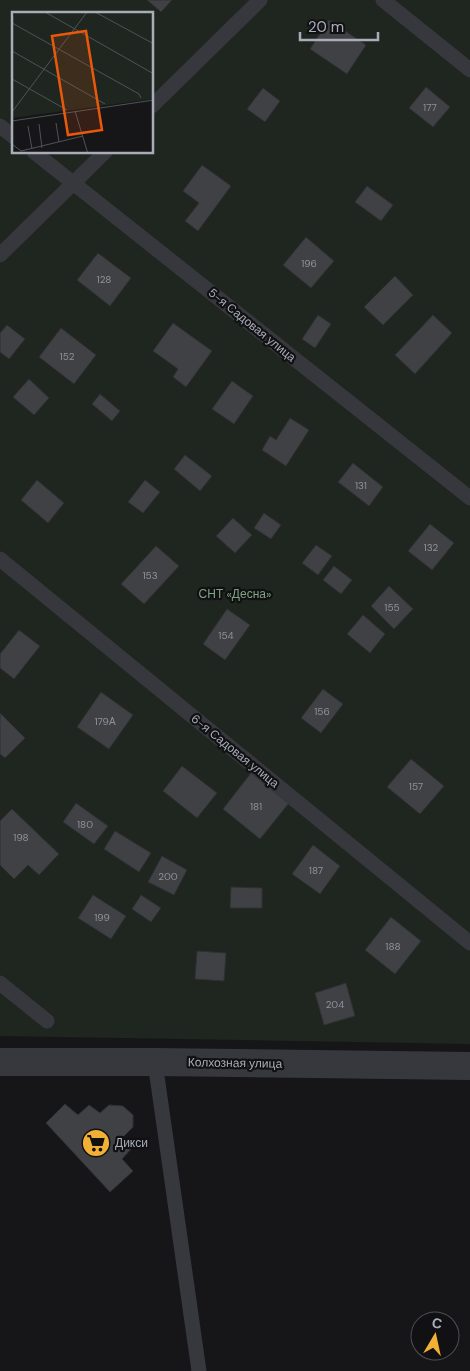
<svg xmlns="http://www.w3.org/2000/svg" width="470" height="1371" viewBox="0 0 470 1371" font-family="'DM Sans',sans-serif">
  <rect width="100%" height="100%" fill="#161618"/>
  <path fill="#1e261f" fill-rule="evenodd" d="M 0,0 L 470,0 L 470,1044 L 0,1036 ZM 14,14 L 152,14 L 152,152 L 14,152 Z"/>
  <path fill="#404145" stroke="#303034" d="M 147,0 L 172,0 L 161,12 Z
    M 329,20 L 366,45 L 347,74 L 310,49 Z
    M 426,87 L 450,107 L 433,127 L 409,108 Z
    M 263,88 L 280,101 L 265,122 L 247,109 Z
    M 202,165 L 231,186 L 198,231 L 185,221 L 199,203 L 183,191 Z
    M 367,186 L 393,205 L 381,221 L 355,202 Z
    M 306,237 L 334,261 L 311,288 L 283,265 Z
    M 98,253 L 131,278 L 110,306 L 77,280 Z
    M 395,276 L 413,295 L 383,325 L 364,307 Z
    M 318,315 L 331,324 L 315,348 L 302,339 Z
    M 433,315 L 452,333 L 415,374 L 395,355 Z
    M 173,323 L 212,351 L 186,387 L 173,377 L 178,369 L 153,351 Z
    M 7,325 L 25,339 L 9,359 L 0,352 L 0,333 Z
    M 61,328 L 96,355 L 74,384 L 39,357 Z
    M 29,379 L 49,398 L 34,415 L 13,397 Z
    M 232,381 L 253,396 L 234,424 L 212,409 Z
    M 100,394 L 120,411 L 112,421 L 92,404 Z
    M 290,418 L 309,430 L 286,466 L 262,450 L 270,436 L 276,440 Z
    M 185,455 L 212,476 L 200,491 L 174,469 Z
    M 353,463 L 383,487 L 369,506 L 338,482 Z
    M 37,480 L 64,503 L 48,523 L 21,500 Z
    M 145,480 L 160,492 L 143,513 L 128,502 Z
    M 264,513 L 281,525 L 271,539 L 254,528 Z
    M 233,518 L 252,535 L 235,553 L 216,536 Z
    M 430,524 L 454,543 L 432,570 L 408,551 Z
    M 316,545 L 332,556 L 318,575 L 302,563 Z
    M 156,546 L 179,566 L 144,604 L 121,584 Z
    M 334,566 L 352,580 L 341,594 L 323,580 Z
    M 389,586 L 413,609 L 394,629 L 371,606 Z
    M 227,609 L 250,625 L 225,660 L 203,644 Z
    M 363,615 L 385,634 L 370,653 L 347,634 Z
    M 19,630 L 40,646 L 14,679 L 0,668 L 0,654 Z
    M 323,689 L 343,704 L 321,733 L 301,718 Z
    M 101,692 L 133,715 L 109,749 L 77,727 Z
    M 0,713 L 25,738 L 5,758 L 0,754 Z
    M 411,759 L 444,786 L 420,814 L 387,787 Z
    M 182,766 L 217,793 L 197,818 L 163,791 Z
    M 251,773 L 289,803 L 260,839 L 223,809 Z
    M 76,803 L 108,826 L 94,844 L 63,822 Z
    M 12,809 L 59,854 L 39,875 L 28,865 L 14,879 L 0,865 L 0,821 Z
    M 115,831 L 151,853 L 139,872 L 104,849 Z
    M 313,845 L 340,866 L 320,894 L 292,874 Z
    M 162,856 L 187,870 L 174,895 L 148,882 Z
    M 231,887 L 262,888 L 262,908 L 230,908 Z
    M 93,895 L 126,916 L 111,939 L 78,918 Z
    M 141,895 L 161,908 L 151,922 L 132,909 Z
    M 391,917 L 421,941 L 395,974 L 365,950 Z
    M 197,951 L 226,953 L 224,981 L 195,979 Z
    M 346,983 L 355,1016 L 324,1025 L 315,993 Z
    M 65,1104 L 78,1115 L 89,1105 L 100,1113 L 109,1105 L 123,1106 L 133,1115 L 133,1127 L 122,1138 L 132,1148 L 122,1159 L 133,1171 L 110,1192 L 46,1123 Z"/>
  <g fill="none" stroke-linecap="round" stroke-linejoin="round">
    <path stroke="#37383d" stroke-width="15" d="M 383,0 L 470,70
      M 152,106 L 260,0
      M 0,126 L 14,137
      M 34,152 L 470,498
      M 0,255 L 105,152
      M 0,559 L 470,943
      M 0,983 L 47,1021
      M 155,1062 L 199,1371"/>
    <path stroke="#37383d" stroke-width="28" d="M 0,1062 L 155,1062 L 470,1066"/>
  </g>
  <defs>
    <symbol id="supermarket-disc" viewBox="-11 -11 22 22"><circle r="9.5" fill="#f2b134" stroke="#111113"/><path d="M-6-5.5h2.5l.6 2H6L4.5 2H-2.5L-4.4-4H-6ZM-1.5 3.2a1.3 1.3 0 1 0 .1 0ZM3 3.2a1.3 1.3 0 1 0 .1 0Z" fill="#111"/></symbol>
  </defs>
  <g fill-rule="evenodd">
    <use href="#supermarket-disc" x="80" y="1127" width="32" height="32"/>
  </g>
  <g text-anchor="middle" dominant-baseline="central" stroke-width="4.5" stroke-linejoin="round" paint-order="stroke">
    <g font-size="10" fill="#8e929b">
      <text x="430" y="107">177</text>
      <text x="309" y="263">196</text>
      <text x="104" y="279">128</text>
      <text x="67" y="356">152</text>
      <text x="361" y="485">131</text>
      <text x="431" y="547">132</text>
      <text x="150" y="575">153</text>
      <text x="392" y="607">155</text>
      <text x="226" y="635">154</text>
      <text x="322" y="711">156</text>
      <text x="105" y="721">179А</text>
      <text x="416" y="786">157</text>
      <text x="256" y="806">181</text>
      <text x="85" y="824">180</text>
      <text x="21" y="837">198</text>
      <text x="316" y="870">187</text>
      <text x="168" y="876">200</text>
      <text x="102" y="917">199</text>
      <text x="393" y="946">188</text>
      <text x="335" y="1004">204</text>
    </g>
    <g font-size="12" fill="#a8adb8" stroke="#111113">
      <text transform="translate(252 325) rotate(39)">5-я Садовая улица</text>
      <text transform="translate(235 751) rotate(39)">6-я Садовая улица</text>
      <text transform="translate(235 1063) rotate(1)">Колхозная улица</text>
    </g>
    <g font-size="12" fill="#7fa381" stroke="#111113">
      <text x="235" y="594">СНТ «Десна»</text>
    </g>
    <g font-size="12" fill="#a8adb8" stroke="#111113" text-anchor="start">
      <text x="115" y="1143">Дикси</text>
    </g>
  </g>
  <g transform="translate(12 12)">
    <rect width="141" height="141" fill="#161618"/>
    <path d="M 4,0 L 141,0 L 141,87 L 0,106 L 0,6 Z" fill="#1e261f"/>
    <path fill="none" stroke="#505258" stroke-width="1" d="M 33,0 L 142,62M 83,0 L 142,32M 0,11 L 127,82 L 129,86M 0,39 L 93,92M 0,67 L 55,98M 63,99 L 76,142M 0,100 L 75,0M 0,109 L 142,88M 44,111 L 47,130M 27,112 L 30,136M 16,114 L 20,137M 0,132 L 9,139 L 71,124"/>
    <path fill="#e8590c" fill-opacity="0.15" stroke="#e8590c" stroke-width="2.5" d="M 74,19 L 90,118 L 56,123 L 40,24 Z"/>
    <rect width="141" height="141" fill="none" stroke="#a8adb8" stroke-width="2.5"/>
  </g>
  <g transform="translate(435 1336) rotate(9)"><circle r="24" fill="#111113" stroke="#4d4f55"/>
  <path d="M0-4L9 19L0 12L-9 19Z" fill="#f2b134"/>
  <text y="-8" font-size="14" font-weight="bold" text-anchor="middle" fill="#a8adb8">С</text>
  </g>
  <path d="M300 32v8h78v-8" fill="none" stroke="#a8adb8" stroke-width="2.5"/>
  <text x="308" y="32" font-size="15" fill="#a8adb8" stroke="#111113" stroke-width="4" paint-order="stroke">20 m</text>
</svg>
